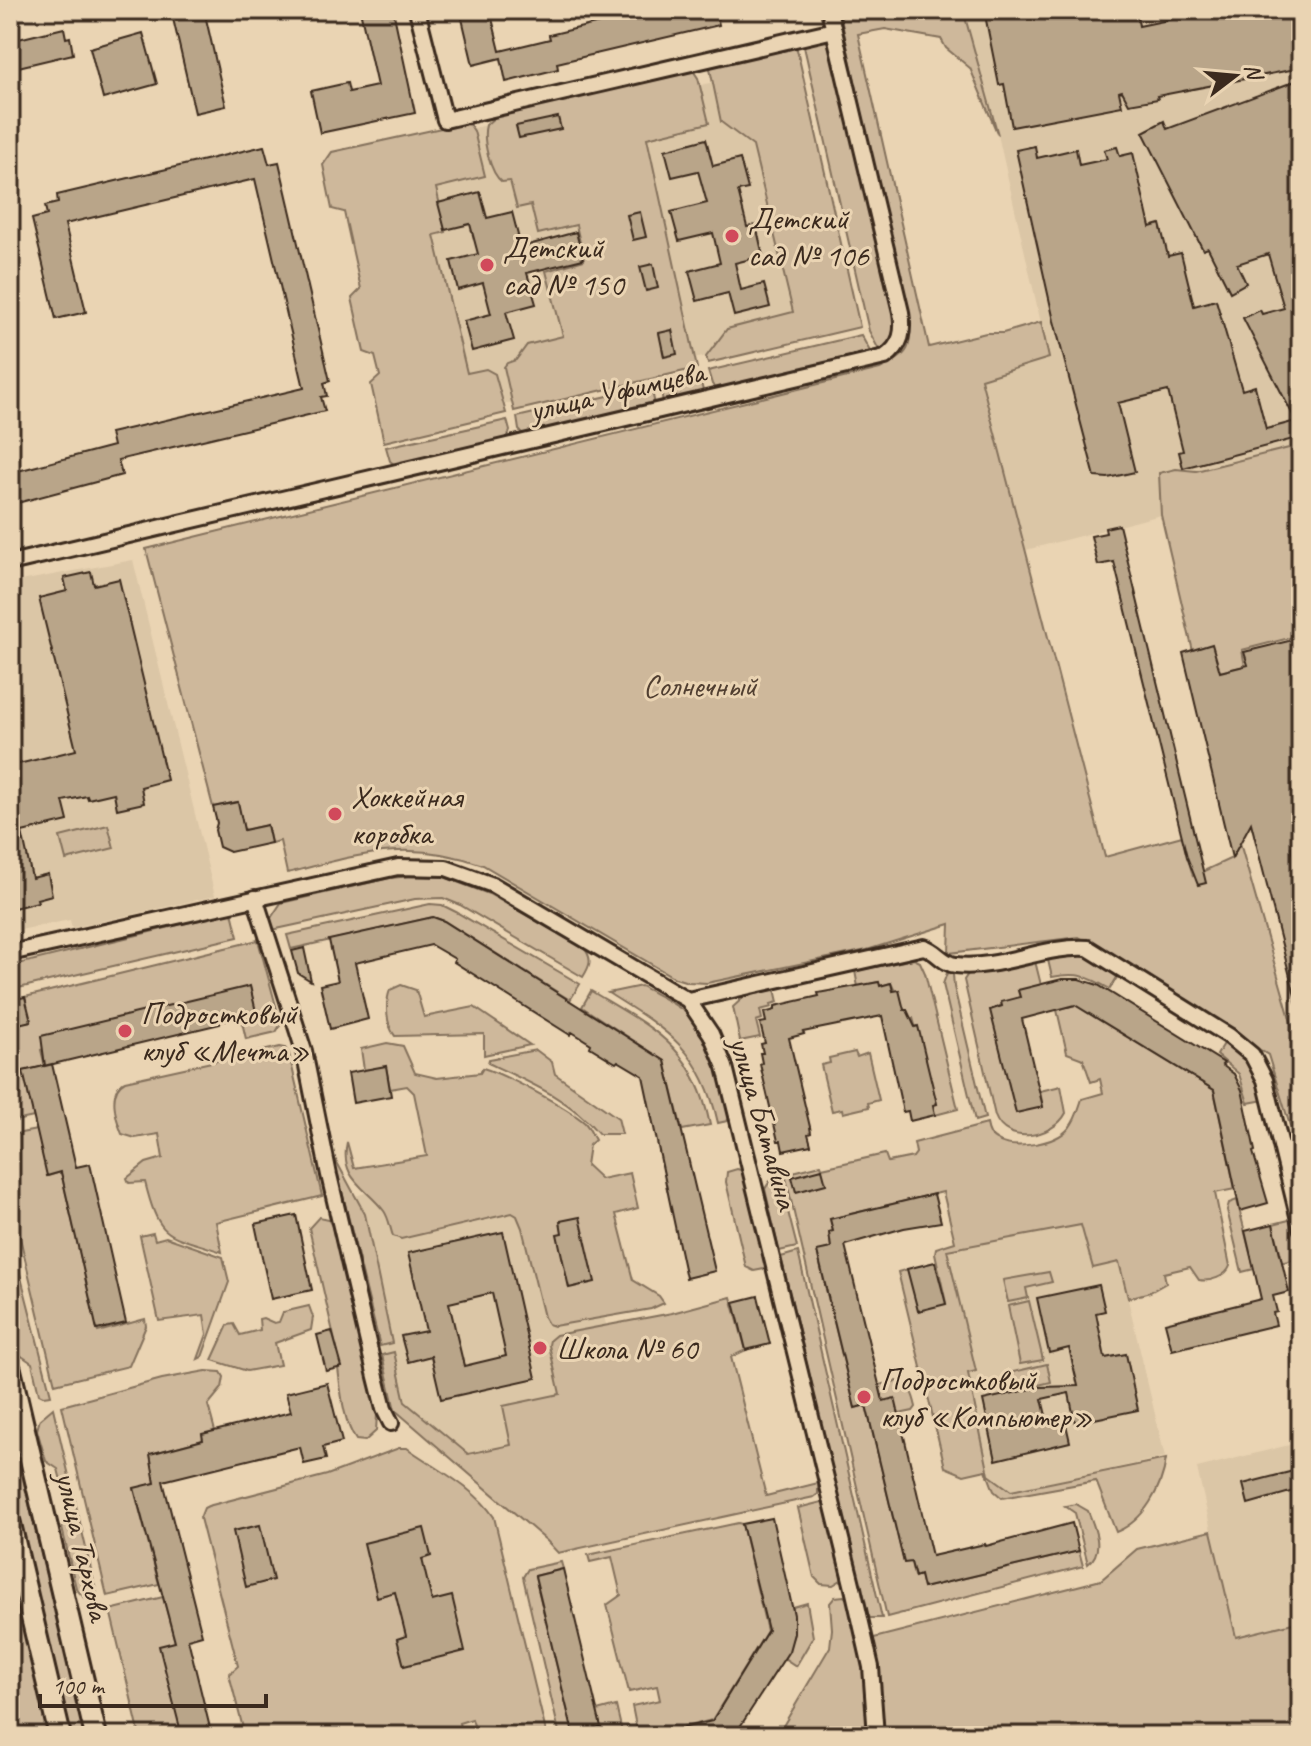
<svg xmlns="http://www.w3.org/2000/svg" width="1311" height="1746" viewBox="0 0 1311 1746" font-family="Caveat,sans-serif">
  <rect width="100%" height="100%" fill="#ead4b3"/>
  <filter id="ink" filterUnits="userSpaceOnUse"><feTurbulence type="fractalNoise" baseFrequency=".0125" numOctaves="2"/><feDisplacementMap in="SourceGraphic" scale="16" xChannelSelector="R" yChannelSelector="G"/><feConvolveMatrix kernelMatrix="1 2 1 2 8 2 1 2 1" color-interpolation-filters="sRGB"/></filter>
  <g filter="url(#ink)">
    <path fill="#dbc6a6" d="M 963,10 L 1301,10 L 1301,445 L 1196,471 L 1176,469 L 1159,474 L 1161,515 L 1026,550 L 981,379 L 1049,358 L 998,135 Z
      M 797,63 L 854,319 L 659,368 L 609,106 Z
      M 563,109 L 629,376 L 411,426 L 347,155 Z
      M 133,560 L 215,896 L 72,928 L 70,920 L 10,932 L 10,583 Z
      M 539,1157 L 595,1282 L 610,1340 L 547,1541 L 395,1410 L 346,1199 L 365,1193 Z
      M 1081,1225 L 1119,1261 L 1165,1457 L 1011,1491 L 989,1475 L 968,1372 L 976,1371 L 947,1250 Z
      M 1301,1442 L 1301,1621 L 1235,1637 L 1197,1468 Z"/>
    <path fill="#ceb89b" stroke="#84715c" stroke-width="2" d="M 839,10 L 963,10 L 998,135 L 970,68 L 946,48 L 941,39 L 885,29 L 858,34 L 929,347 L 986,333 L 1003,333 L 1041,322 L 1049,358 L 981,379 L 1105,857 L 1182,836 L 1193,876 L 1232,858 L 1240,843 L 1301,1057 L 1301,1161 L 1268,1055 L 1079,937 L 949,953 L 950,924 L 867,950 L 707,983 L 688,982 L 675,978 L 483,865 C 408,838 362,854 287,873 L 280,841 L 271,843 L 267,825 L 244,830 L 237,802 L 213,807 L 146,549 L 880,369 C 908,354 912,352 909,320 Z
      M 824,39 L 832,45 L 897,331 L 892,341 L 880,352 L 869,331 L 803,42 Z
      M 796,45 L 860,327 L 708,363 L 706,357 L 727,329 L 793,312 L 753,146 L 721,122 L 710,69 L 713,65 Z
      M 688,71 L 694,72 L 698,78 L 709,123 L 647,138 L 697,368 L 514,411 L 504,367 L 507,363 L 516,360 L 527,345 L 563,336 L 546,271 L 584,260 L 576,225 L 538,234 L 531,205 L 517,208 L 510,181 L 502,182 C 490,173 482,140 486,125 L 496,116 Z
      M 464,123 L 470,125 L 474,131 L 485,176 L 436,188 L 446,232 L 434,235 L 467,373 L 486,369 L 495,374 L 506,413 L 384,442 L 371,384 L 380,376 L 375,356 L 364,352 L 352,298 L 361,289 L 344,212 L 332,209 L 323,165 L 332,152 Z
      M 861,335 L 872,355 L 717,391 L 712,384 L 708,371 Z
      M 699,374 L 703,391 L 699,395 L 663,403 L 660,383 Z
      M 651,386 L 655,405 L 524,435 L 519,430 L 517,417 Z
      M 507,420 L 510,431 L 507,439 L 395,465 L 390,461 L 386,447 Z
      M 1301,445 L 1301,635 L 1242,650 L 1245,666 L 1199,677 L 1161,515 L 1159,473 L 1176,469 L 1196,471 Z
      M 108,825 L 114,848 L 66,860 L 60,837 Z
      M 411,876 L 444,877 L 489,894 L 584,948 C 593,959 590,966 583,977 L 460,905 L 443,898 L 415,899 L 272,930 L 271,918 L 281,903 L 390,878 Z
      M 430,904 L 442,905 L 456,912 L 580,984 L 570,1000 L 444,921 L 433,917 L 291,949 L 287,935 Z
      M 232,912 L 238,937 L 10,990 L 10,966 Z
      M 258,940 L 281,1024 L 276,1032 L 246,1039 L 242,1022 L 257,1018 L 250,987 L 41,1050 L 45,1066 L 23,1071 L 34,1117 L 10,1122 L 10,1059 L 20,1055 L 15,1038 L 11,1038 L 10,1023 L 30,1021 L 25,997 Z
      M 1072,954 L 1088,955 L 1119,974 L 1110,989 C 1087,976 1078,972 1052,977 L 1048,960 Z
      M 914,959 L 920,962 L 925,973 L 958,1109 L 935,1115 L 933,1105 L 937,1104 L 913,1018 L 910,1018 L 907,1010 L 904,1010 L 891,983 L 880,986 L 878,982 L 858,987 L 855,971 Z
      M 1035,961 L 1041,985 L 1018,991 L 1020,997 L 991,1010 L 1043,1107 L 1040,1091 L 1061,1086 L 1066,1113 C 1053,1138 1006,1146 995,1116 L 964,980 L 968,974 Z
      M 950,972 L 953,974 L 954,987 L 985,1118 L 975,1121 L 943,984 L 947,973 Z
      M 401,985 L 416,990 L 424,1017 L 474,1007 L 530,1045 L 484,1055 L 484,1034 L 395,1036 C 386,1025 385,1003 390,990 Z
      M 641,986 C 655,994 673,1002 685,1012 C 714,1039 723,1079 731,1115 L 727,1121 L 718,1123 C 702,1050 667,1030 608,993 Z
      M 775,989 L 778,1002 L 771,1004 L 772,1007 L 760,1010 L 762,1019 L 756,1021 L 760,1037 L 740,1041 L 733,1007 L 744,997 Z
      M 591,991 C 654,1029 694,1046 710,1125 L 682,1130 L 665,1061 L 582,1007 Z
      M 1075,1005 L 1214,1090 L 1235,1189 L 1215,1193 L 1230,1266 C 1226,1277 1210,1282 1199,1280 L 1190,1267 L 1164,1273 L 1166,1283 L 1150,1292 L 1128,1298 L 1119,1262 L 1093,1268 L 1081,1225 L 947,1250 L 976,1371 L 968,1373 L 989,1475 L 1011,1491 L 1166,1459 C 1162,1488 1144,1521 1116,1532 L 1096,1481 L 1002,1498 L 994,1491 L 986,1470 L 964,1475 L 945,1467 L 898,1272 L 908,1269 L 946,1303 L 935,1253 L 936,1248 L 955,1242 L 943,1192 L 830,1219 L 833,1231 L 829,1232 L 831,1248 L 817,1252 L 855,1408 L 866,1405 L 904,1563 L 911,1562 L 914,1576 L 920,1575 L 923,1588 L 1079,1551 L 1083,1566 L 887,1617 L 785,1174 L 821,1165 L 822,1168 L 885,1154 L 888,1162 L 913,1157 L 916,1153 L 914,1143 L 987,1124 C 988,1130 990,1137 996,1140 C 1013,1151 1056,1144 1069,1128 C 1076,1120 1079,1108 1082,1099 L 1103,1093 L 1100,1079 L 1091,1082 L 1083,1059 L 1067,1053 L 1057,1010 Z
      M 1225,1042 C 1250,1061 1256,1070 1264,1100 L 1248,1103 L 1239,1074 L 1217,1055 Z
      M 387,1043 L 403,1046 L 415,1073 L 437,1078 L 480,1073 L 483,1068 C 506,1075 567,1107 585,1123 C 589,1127 592,1135 595,1140 L 589,1145 L 586,1165 L 601,1179 L 630,1173 L 638,1208 L 616,1214 L 633,1280 L 659,1296 L 664,1303 L 651,1309 L 554,1326 L 548,1324 L 544,1317 L 522,1228 L 517,1216 L 512,1213 L 401,1239 L 393,1236 C 390,1228 389,1218 384,1211 C 366,1187 339,1179 347,1142 L 354,1168 L 427,1156 L 414,1093 L 407,1086 L 390,1089 L 386,1067 L 364,1070 L 361,1049 Z
      M 280,1047 L 285,1048 L 289,1054 L 322,1196 L 216,1222 L 222,1252 C 167,1233 160,1242 145,1182 L 129,1183 L 127,1178 L 146,1163 L 163,1158 L 159,1134 L 135,1138 L 122,1134 C 116,1119 107,1090 125,1081 Z
      M 536,1050 L 552,1062 L 555,1074 L 618,1118 L 622,1134 L 599,1134 C 572,1100 527,1081 488,1063 L 489,1059 Z
      M 855,1052 L 857,1057 L 868,1053 L 879,1100 L 868,1103 L 869,1107 L 843,1113 L 842,1109 L 832,1111 L 821,1065 L 830,1063 L 829,1058 Z
      M 37,1130 L 48,1176 L 61,1172 L 98,1332 L 145,1319 L 146,1326 L 129,1366 L 55,1384 L 10,1196 L 10,1135 Z
      M 333,1155 L 365,1214 L 392,1343 L 380,1346 Z
      M 737,1169 L 744,1171 L 768,1263 L 764,1269 L 754,1271 L 746,1267 L 726,1182 L 727,1172 Z
      M 779,1176 L 797,1247 L 779,1251 L 765,1189 L 770,1181 Z
      M 1237,1200 L 1254,1269 L 1242,1272 L 1227,1210 L 1229,1203 Z
      M 319,1217 L 328,1219 L 332,1226 L 377,1414 L 376,1431 L 365,1441 L 356,1440 C 343,1421 341,1391 338,1368 L 341,1367 L 309,1228 Z
      M 1293,1219 L 1301,1258 L 1280,1263 L 1281,1255 L 1273,1224 Z
      M 153,1233 L 155,1240 L 166,1237 L 223,1257 L 229,1282 L 202,1357 L 198,1359 L 207,1334 L 204,1315 L 159,1321 L 140,1236 Z
      M 10,1234 L 51,1395 L 43,1396 L 39,1394 L 32,1363 L 20,1355 L 10,1316 Z
      M 798,1252 L 882,1618 L 870,1618 L 867,1613 L 781,1257 Z
      M 1049,1272 L 1052,1282 L 1026,1288 L 1028,1298 L 1008,1302 L 1003,1280 Z
      M 731,1297 L 746,1350 L 731,1357 L 766,1496 L 818,1483 L 818,1494 L 814,1497 L 558,1553 L 547,1541 L 395,1410 L 382,1355 L 394,1352 L 405,1402 L 468,1454 L 511,1445 L 503,1406 L 560,1394 L 549,1345 L 550,1340 L 556,1335 L 672,1313 Z
      M 1029,1301 L 1043,1360 L 1020,1364 L 1008,1306 Z
      M 309,1306 L 313,1317 L 311,1330 L 275,1343 L 280,1365 L 247,1371 L 212,1360 L 228,1325 L 234,1324 L 240,1335 L 260,1330 L 259,1319 L 263,1318 L 274,1323 L 279,1322 L 283,1312 Z
      M 1047,1364 L 1051,1382 L 1013,1391 L 1009,1373 Z
      M 206,1371 L 221,1372 L 224,1377 L 222,1388 L 208,1405 L 215,1431 L 203,1440 L 151,1454 L 155,1483 L 134,1489 L 159,1584 L 107,1596 L 62,1406 L 162,1379 Z
      M 897,1381 C 911,1386 913,1394 916,1407 L 913,1411 L 899,1414 L 883,1401 L 879,1385 Z
      M 53,1408 L 98,1599 C 87,1601 82,1597 76,1588 L 62,1528 L 69,1511 L 58,1469 L 46,1461 L 37,1430 L 40,1419 Z
      M 10,1425 L 85,1736 L 71,1736 L 10,1476 Z
      M 399,1448 L 407,1448 C 435,1468 474,1487 494,1517 L 547,1736 L 477,1736 L 472,1719 L 459,1723 L 462,1736 L 245,1736 L 229,1674 L 238,1666 L 200,1518 L 204,1508 L 208,1506 L 327,1475 Z
      M 826,1501 L 843,1571 L 841,1580 L 833,1585 L 821,1584 L 814,1577 L 798,1508 Z
      M 1076,1504 L 1088,1511 C 1095,1528 1105,1551 1088,1564 L 1075,1513 L 1065,1506 Z
      M 738,1523 L 742,1524 L 767,1631 L 712,1720 L 661,1733 L 661,1736 L 638,1736 L 632,1706 L 660,1700 L 657,1686 L 629,1692 L 607,1605 L 621,1595 L 612,1557 L 590,1562 L 588,1555 Z
      M 1211,1531 L 1236,1637 L 1301,1621 L 1301,1736 L 884,1736 L 874,1638 L 1101,1580 L 1137,1549 Z
      M 561,1562 L 563,1569 L 535,1576 L 573,1733 L 600,1727 L 597,1711 L 616,1706 L 623,1736 L 560,1736 L 523,1577 L 528,1569 Z
      M 10,1570 L 49,1736 L 10,1736 Z
      M 844,1596 L 849,1601 L 863,1666 L 868,1736 L 777,1736 L 830,1647 L 832,1629 L 830,1603 L 835,1597 Z
      M 163,1597 L 175,1642 L 182,1736 L 140,1736 L 110,1610 Z
      M 807,1603 L 813,1637 L 796,1666 L 784,1658 L 794,1634 L 793,1607 Z"/>
    <path fill="#b9a589" stroke="#3b2a1e" stroke-width="2" fill-rule="evenodd" d="M 171,10 L 204,10 L 226,106 L 195,113 Z
      M 360,10 L 393,10 L 415,113 L 320,133 L 311,91 L 347,83 L 349,92 L 377,86 Z
      M 460,10 L 490,10 L 500,51 L 550,39 L 549,35 L 654,10 L 716,10 L 719,25 L 557,63 L 558,69 L 506,82 L 501,58 L 473,65 Z
      M 984,10 L 1136,10 L 1139,26 L 1216,10 L 1301,10 L 1301,68 L 1157,96 L 1158,99 L 1129,104 L 1122,91 L 1119,92 L 1122,106 L 1012,127 L 1004,84 L 999,85 Z
      M 64,28 L 66,38 L 70,37 L 73,54 L 10,69 L 10,41 Z
      M 143,33 L 157,84 L 103,99 L 90,48 Z
      M 1301,79 L 1301,437 L 1183,468 L 1179,452 L 1183,451 L 1168,391 L 1118,403 L 1135,472 L 1108,478 L 1095,477 L 1054,321 L 1016,150 L 1035,146 L 1037,158 L 1076,149 L 1079,165 L 1107,159 L 1104,150 L 1117,147 L 1120,156 L 1133,153 L 1150,227 L 1160,224 L 1168,256 L 1181,253 L 1194,306 L 1216,300 L 1242,390 L 1255,386 L 1266,429 L 1296,421 L 1243,318 L 1260,310 L 1262,314 L 1284,308 L 1268,254 L 1237,264 L 1246,283 L 1230,292 L 1208,248 L 1203,250 L 1143,132 L 1164,121 L 1167,129 Z
      M 558,117 L 561,129 L 519,138 L 516,126 Z
      M 706,139 L 713,166 L 740,159 L 748,189 L 738,191 L 747,227 L 756,225 L 763,256 L 735,263 L 741,290 L 764,284 L 770,307 L 734,316 L 728,293 L 697,301 L 689,271 L 720,263 L 713,233 L 679,241 L 671,212 L 707,203 L 698,171 L 672,177 L 665,150 Z
      M 264,146 L 269,164 L 279,162 L 330,381 L 324,383 L 327,396 L 321,397 L 325,411 L 118,460 L 122,475 L 10,505 L 10,473 L 113,446 L 110,433 L 304,388 L 255,179 L 65,224 L 86,312 L 56,319 L 32,219 L 47,215 L 45,206 L 58,203 L 57,195 Z
      M 480,192 L 487,218 L 512,212 L 521,247 L 576,232 L 583,259 L 527,273 L 536,304 L 506,312 L 514,340 L 472,351 L 464,321 L 491,314 L 483,283 L 458,290 L 451,261 L 478,254 L 470,224 L 445,230 L 438,203 Z
      M 640,212 L 646,237 L 633,240 L 627,215 Z
      M 653,264 L 658,288 L 646,291 L 640,267 Z
      M 672,330 L 677,354 L 664,357 L 659,333 Z
      M 1119,525 L 1206,883 L 1198,885 L 1187,857 L 1114,562 L 1098,565 L 1091,536 L 1106,533 L 1105,528 Z
      M 91,572 L 94,585 L 119,579 L 167,780 L 141,787 L 144,803 L 117,809 L 114,793 L 88,799 L 87,796 L 63,801 L 68,821 L 22,832 L 32,878 L 48,874 L 52,895 L 37,899 L 38,902 L 10,909 L 10,766 L 76,750 L 39,598 L 67,591 L 64,578 Z
      M 1301,638 L 1301,843 L 1291,847 L 1301,888 L 1301,1004 L 1297,1004 L 1251,823 L 1232,858 L 1183,653 L 1212,644 L 1220,672 L 1248,665 L 1244,652 Z
      M 238,802 L 244,830 L 267,825 L 271,843 L 230,852 L 219,847 L 215,830 L 217,823 L 213,807 Z
      M 433,917 L 444,921 L 665,1061 L 715,1271 L 686,1278 L 643,1076 L 618,1061 L 616,1063 L 590,1047 L 591,1044 L 572,1032 L 570,1035 L 454,962 L 455,959 L 431,945 L 355,963 L 368,1019 L 330,1029 L 320,985 L 338,981 L 329,940 Z
      M 304,948 L 311,981 L 298,973 L 292,951 Z
      M 1062,979 L 1079,979 L 1098,985 L 1224,1063 L 1222,1065 L 1234,1074 L 1242,1090 L 1255,1151 L 1253,1152 L 1268,1203 L 1240,1211 L 1214,1090 L 1075,1005 L 1022,1019 L 1043,1107 L 1016,1113 L 990,1010 L 1002,1006 L 1001,1002 L 1020,997 L 1018,990 Z
      M 879,982 L 880,986 L 891,983 L 893,991 L 899,990 L 904,1010 L 907,1010 L 915,1027 L 918,1026 L 937,1104 L 933,1105 L 935,1115 L 910,1121 L 908,1111 L 903,1112 L 882,1016 L 803,1032 L 804,1034 L 789,1038 L 810,1127 L 811,1133 L 808,1134 L 811,1145 L 783,1151 L 781,1141 L 778,1141 L 760,1064 L 762,1063 L 760,1053 L 763,1053 L 761,1044 L 765,1043 L 760,1023 L 766,1022 L 764,1013 L 775,1010 L 775,1006 L 819,996 L 818,993 Z
      M 250,986 L 257,1016 L 242,1020 L 241,1017 L 220,1022 L 220,1024 L 45,1066 L 41,1036 Z
      M 25,997 L 31,1021 L 10,1026 L 10,1000 Z
      M 52,1064 L 76,1167 L 90,1164 L 126,1323 L 97,1330 L 61,1172 L 47,1176 L 23,1071 Z
      M 386,1066 L 391,1096 L 353,1103 L 348,1073 Z
      M 822,1169 L 826,1184 L 796,1192 L 792,1177 Z
      M 934,1194 L 941,1222 L 904,1228 L 845,1245 L 883,1401 L 895,1398 L 932,1556 L 985,1544 L 986,1546 L 1072,1523 L 1079,1551 L 923,1588 L 920,1575 L 915,1577 L 911,1562 L 904,1563 L 866,1405 L 855,1408 L 817,1251 L 831,1248 L 829,1232 L 833,1231 L 830,1219 Z
      M 296,1215 L 312,1290 L 271,1299 L 255,1224 Z
      M 580,1217 L 595,1282 L 569,1288 L 557,1234 L 562,1233 L 560,1221 Z
      M 1273,1224 L 1289,1292 L 1273,1296 L 1277,1312 L 1273,1313 L 1276,1325 L 1172,1350 L 1165,1323 L 1261,1299 L 1245,1231 Z
      M 503,1232 L 536,1378 L 441,1399 L 431,1356 L 408,1362 L 401,1336 L 426,1331 L 408,1253 ZM 492,1293 L 506,1356 L 464,1366 L 449,1303 Z
      M 935,1262 L 946,1304 L 918,1311 L 907,1269 Z
      M 1099,1285 L 1105,1311 L 1096,1313 L 1105,1358 L 1126,1354 L 1138,1410 L 1075,1423 L 1069,1393 L 1042,1399 L 1048,1424 L 1065,1420 L 1070,1442 L 996,1460 L 983,1400 L 1040,1387 L 1078,1386 L 1069,1348 L 1049,1353 L 1037,1298 Z
      M 758,1296 L 770,1344 L 746,1350 L 734,1302 Z
      M 332,1331 L 342,1367 L 326,1371 L 317,1335 Z
      M 327,1383 L 342,1442 L 323,1447 L 326,1459 L 304,1464 L 300,1447 L 163,1481 L 202,1635 L 188,1639 L 212,1736 L 182,1736 L 159,1646 L 175,1642 L 134,1488 L 155,1483 L 150,1454 L 203,1440 L 202,1434 L 291,1412 L 286,1393 Z
      M 1301,1469 L 1301,1489 L 1248,1504 L 1243,1484 Z
      M 772,1518 L 794,1615 L 794,1633 L 789,1651 L 734,1736 L 670,1736 L 669,1731 L 712,1721 L 768,1630 L 742,1524 Z
      M 260,1525 L 273,1580 L 246,1587 L 233,1531 Z
      M 424,1528 L 431,1556 L 422,1559 L 432,1601 L 452,1596 L 465,1651 L 404,1666 L 397,1639 L 406,1636 L 395,1592 L 377,1597 L 364,1543 Z
      M 563,1569 L 601,1727 L 573,1733 L 535,1576 Z"/>
    <g fill="none" stroke-linecap="round" stroke-linejoin="round">
      <defs>
        <path id="minor" d="M 417,10 L 445,120 L 834,30
          M 10,563 L 885,357 C 902,345 904,331 901,312 L 829,10
          M 255,898 L 304,1051 L 329,1175 L 376,1377 L 384,1409 L 391,1423
          M 10,953 L 398,867 L 446,868 L 493,885 L 688,1000 L 711,1034 L 725,1067 L 853,1588 L 871,1667 L 876,1736
          M 688,1000 L 924,947 C 937,951 943,964 956,965 C 999,970 1045,945 1088,948 L 1229,1036 L 1252,1055 L 1265,1080 L 1301,1228"/>
        <path id="secondary" d="M 10,1370 L 96,1736
          M 10,1524 L 60,1736"/>
      </defs>
      <use href="#minor" stroke="#3b2a1e" stroke-width="20"/>
      <use href="#secondary" stroke="#3b2a1e" stroke-width="26"/>
      <use href="#minor" stroke="#ead4b3" stroke-width="14"/>
      <use href="#secondary" stroke="#ead4b3" stroke-width="20"/>
    </g>
  </g>
  <g fill="#d1495b" stroke="#ead4b3" stroke-width="3">
    <circle cx="732" cy="236" r="8"/>
    <circle cx="487" cy="265" r="8"/>
    <circle cx="335" cy="814" r="8"/>
    <circle cx="125" cy="1031" r="8"/>
    <circle cx="540" cy="1348" r="8"/>
    <circle cx="864" cy="1397" r="8"/>
  </g>
  <g text-anchor="middle" dominant-baseline="central" stroke-width="6" stroke-linejoin="round" paint-order="stroke">
    <g font-size="32" fill="#3b2a1e" stroke="#ead4b3" text-anchor="start">
      <text x="748" y="218">Детский<tspan x="748" dy="37">сад № 106</tspan></text>
      <text x="503" y="247">Детский<tspan x="503" dy="37">сад № 150</tspan></text>
      <text x="351" y="796">Хоккейная<tspan x="351" dy="37">коробка</tspan></text>
      <text x="141" y="1013">Подростковый<tspan x="141" dy="37">клуб «Мечта»</tspan></text>
      <text x="556" y="1348">Школа № 60</text>
      <text x="880" y="1379">Подростковый<tspan x="880" dy="37">клуб «Компьютер»</tspan></text>
    </g>
    <g font-size="32" fill="#3b2a1e" stroke="#ead4b3">
      <text transform="translate(617 391) rotate(-13)">улица Уфимцева</text>
      <text transform="translate(764 1123) rotate(74)">улица Батавина</text>
      <text transform="translate(83 1546) rotate(77)">улица Тархова</text>
    </g>
    <g font-size="32" fill="#513f31" stroke="#ead4b3">
      <text x="700" y="685">Солнечный</text>
    </g>
  </g>
  <rect width="1311" height="1746" fill="none" stroke="#ead4b3" stroke-width="40"/>
  <rect x="20" y="20" width="1271" height="1706" fill="none" stroke="#3b2a1e" stroke-width="3" filter="url(#ink)"/>
  <g transform="translate(1235 76) rotate(74)" stroke="#ead4b3" stroke-width="6" paint-order="stroke">
  <path d="M0-6L14 30L0 20L-14 30Z" fill="#3b2a1e"/>
  <text y="-12" font-size="22" font-weight="bold" text-anchor="middle" fill="#3b2a1e">N</text>
  </g>
  <path d="M40 1694v12h226v-12" fill="none" stroke="#3b2a1e" stroke-width="4"/>
  <text x="52" y="1694" font-size="24" fill="#3b2a1e" stroke="#ead4b3" stroke-width="6" paint-order="stroke">100 m</text>
</svg>
